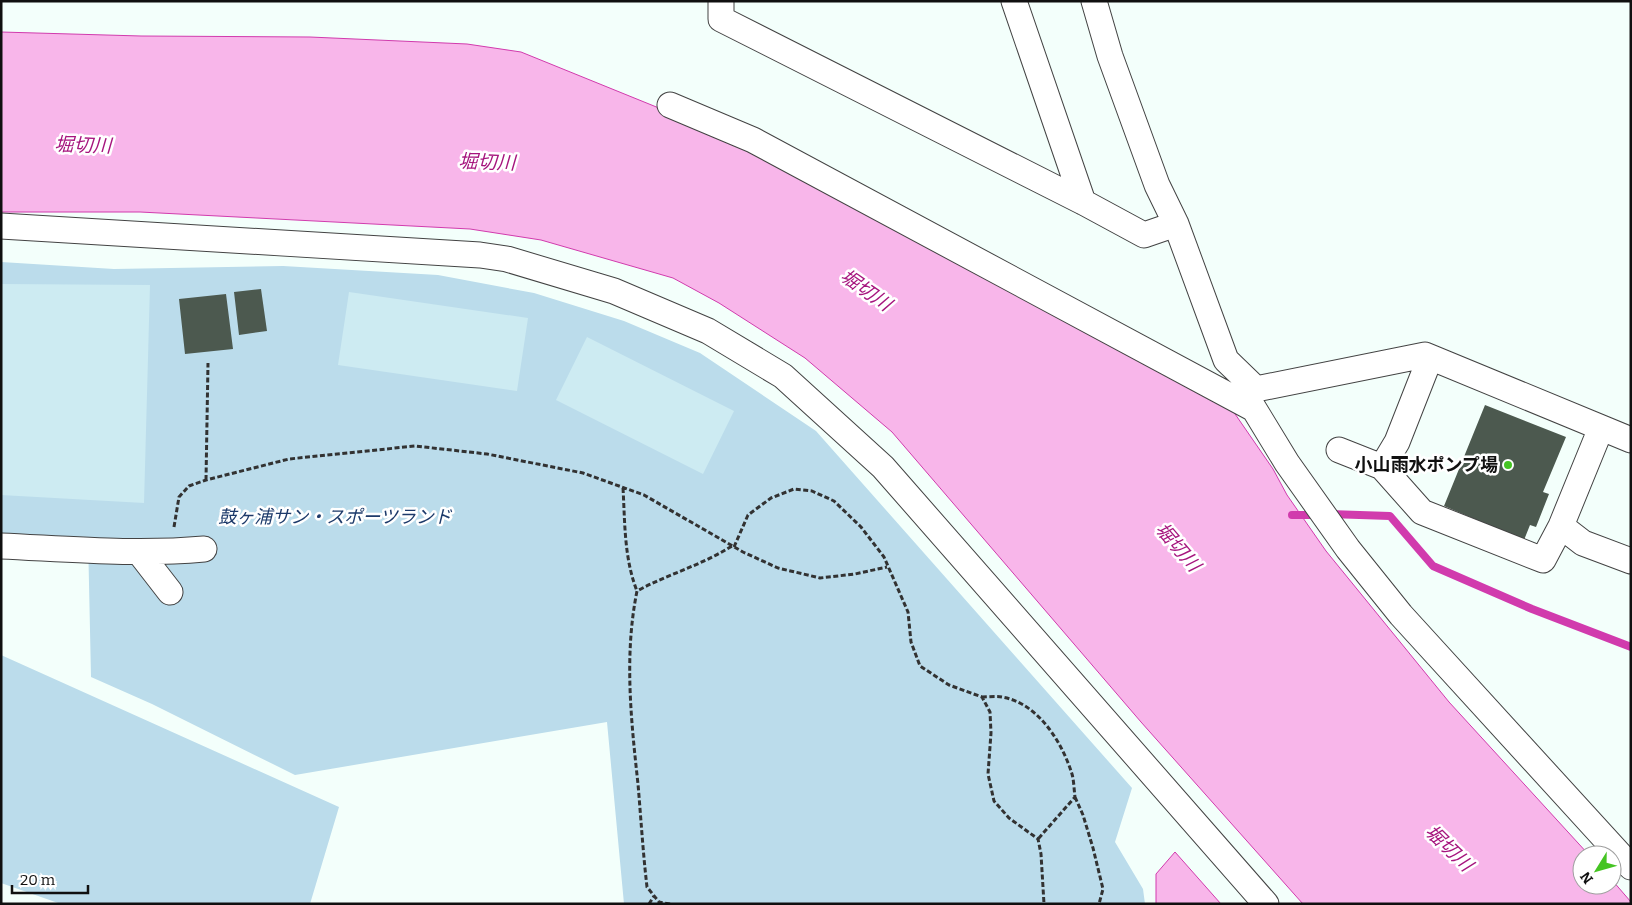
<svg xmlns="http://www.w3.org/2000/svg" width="1632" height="905" viewBox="0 0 1632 905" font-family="Bitter,'Noto Sans JP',serif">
  <rect width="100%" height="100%" fill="#f3fffb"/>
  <path fill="#bbdceb" d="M 1,262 L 114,269 L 283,266 L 438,275 L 534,293 L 624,321 L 700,353 L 816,431 L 1132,788 L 1115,842 L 1143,889 L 1145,904 L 624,904 L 607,722 L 295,775 L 152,704 L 91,677 L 88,537 L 1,535 Z
    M 1,655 L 339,807 L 310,904 L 61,904 L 1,883 Z"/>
  <path fill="#cdebf2" d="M 1,284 L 150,285 L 144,503 L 1,495 Z
    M 349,292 L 528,318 L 517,391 L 338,365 Z
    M 587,337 L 734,411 L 703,474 L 556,400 Z"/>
  <path fill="#f8b6ea" stroke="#d13bad" d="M 1,32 L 141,36 L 310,37 L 467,44 L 521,52 L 718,132 L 1233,411 L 1273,469 L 1287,495 L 1326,551 L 1449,702 L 1589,855 L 1582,855 L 1582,885 L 1612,885 L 1612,880 L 1631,902 L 1631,904 L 1303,904 L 1141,722 L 892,432 L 805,358 L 719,303 L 673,278 L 541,240 L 470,229 L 140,212 L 1,212 Z
    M 1175,852 L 1221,904 L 1156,904 L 1156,874 Z"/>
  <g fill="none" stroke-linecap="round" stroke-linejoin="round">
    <path stroke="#d13bad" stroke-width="8" d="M 1329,514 L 1390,516 L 1433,566 L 1532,609 L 1631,647
      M 1292,515 L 1318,515"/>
  </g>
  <path fill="#4c594f" d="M 261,289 L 267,331 L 239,335 L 234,292 Z
    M 226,294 L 233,349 L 185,354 L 179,299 Z
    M 1485,405 L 1566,437 L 1543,492 L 1549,494 L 1536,527 L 1530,525 L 1524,540 L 1444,506 Z"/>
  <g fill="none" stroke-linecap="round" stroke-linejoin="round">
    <defs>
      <path id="minor" d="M 721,1 L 721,19 L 1083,202 L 1144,235 L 1176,224
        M 1014,1 L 1083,202
        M 1094,1 L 1110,56 L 1157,185 L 1176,224 L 1226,360 L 1256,389 L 1248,399 L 1287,463 L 1348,549 L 1401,615 L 1631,867
        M 670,105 L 753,140 L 1254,409
        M 1,226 L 480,255 L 507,259 L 614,291 L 708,331 L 783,376 L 883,467 L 1266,904
        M 1256,389 L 1425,355 L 1631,440
        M 1339,450 L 1382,467 L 1422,512 L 1543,560 L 1561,526 L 1601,428
        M 1382,467 L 1397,442 L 1430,358
        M 1561,526 L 1583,543 L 1631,561
        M 1,546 C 69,549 136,555 204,549
        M 139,552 L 170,592"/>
    </defs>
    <use href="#minor" stroke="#434343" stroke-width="27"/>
    <path stroke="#323232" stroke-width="3" stroke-dasharray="5 2.5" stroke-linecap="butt" d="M 206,480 L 208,363
      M 623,488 C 625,523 624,558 637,591
      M 174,527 L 179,497 L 189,486 L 206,480 L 289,459 L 415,446 L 487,454 L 583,473 L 644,495 L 743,552 L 778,568 L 820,578 L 855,574 L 887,567
      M 734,547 L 748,515 L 771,498 L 794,489 L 812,491 L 834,501 L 861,527 L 884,557 L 908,612 L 911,642 L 920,666 L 949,685 L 982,697 L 990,712 L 991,733 L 988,774 L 994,801 L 1009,818 L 1038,839 L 1041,854 L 1044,904
      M 982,697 C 988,697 996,696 1002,697 C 1038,703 1062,742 1072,774 C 1074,781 1074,790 1075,797 L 1038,839
      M 1075,797 L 1083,815 L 1093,848 L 1103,889 L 1099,904
      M 649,904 L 654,896
      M 670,904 L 659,902 L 647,887 C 643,853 641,819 638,784 C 631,720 624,655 637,591 C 668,574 700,566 732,546"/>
    <use href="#minor" stroke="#fff" stroke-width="25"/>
  </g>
  <circle fill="#45c423" stroke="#fff" stroke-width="2" cx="1508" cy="465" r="5"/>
  <g text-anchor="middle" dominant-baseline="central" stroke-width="5" stroke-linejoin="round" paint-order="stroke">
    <g font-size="18" font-weight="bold" fill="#101010" stroke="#fff" text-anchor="end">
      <text x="1498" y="465">小山雨水ポンプ場</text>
    </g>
    <g font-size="18" font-style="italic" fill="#1d3a6a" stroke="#fff">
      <text x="335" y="517">鼓ヶ浦サン・スポーツランド</text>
    </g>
    <g font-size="19" font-style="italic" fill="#a6157e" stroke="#fff">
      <text transform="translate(83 145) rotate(2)">堀切川</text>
      <text transform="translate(487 162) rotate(2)">堀切川</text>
      <text transform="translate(866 290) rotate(35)">堀切川</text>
      <text transform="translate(1178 547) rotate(49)">堀切川</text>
      <text transform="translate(1449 848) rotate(44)">堀切川</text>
    </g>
  </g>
  <rect width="1632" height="905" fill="none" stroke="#101010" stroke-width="5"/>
  <g transform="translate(1597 870) rotate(233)"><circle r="24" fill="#ffffff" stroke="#9f9f9f"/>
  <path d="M0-4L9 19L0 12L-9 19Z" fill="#45c423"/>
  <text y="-8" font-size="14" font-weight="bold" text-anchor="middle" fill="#101010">N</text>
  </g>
  <path d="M12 885v8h76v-8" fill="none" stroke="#101010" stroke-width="2.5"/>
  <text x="20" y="885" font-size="15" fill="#101010" stroke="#ffffff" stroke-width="4" paint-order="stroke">20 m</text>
</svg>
